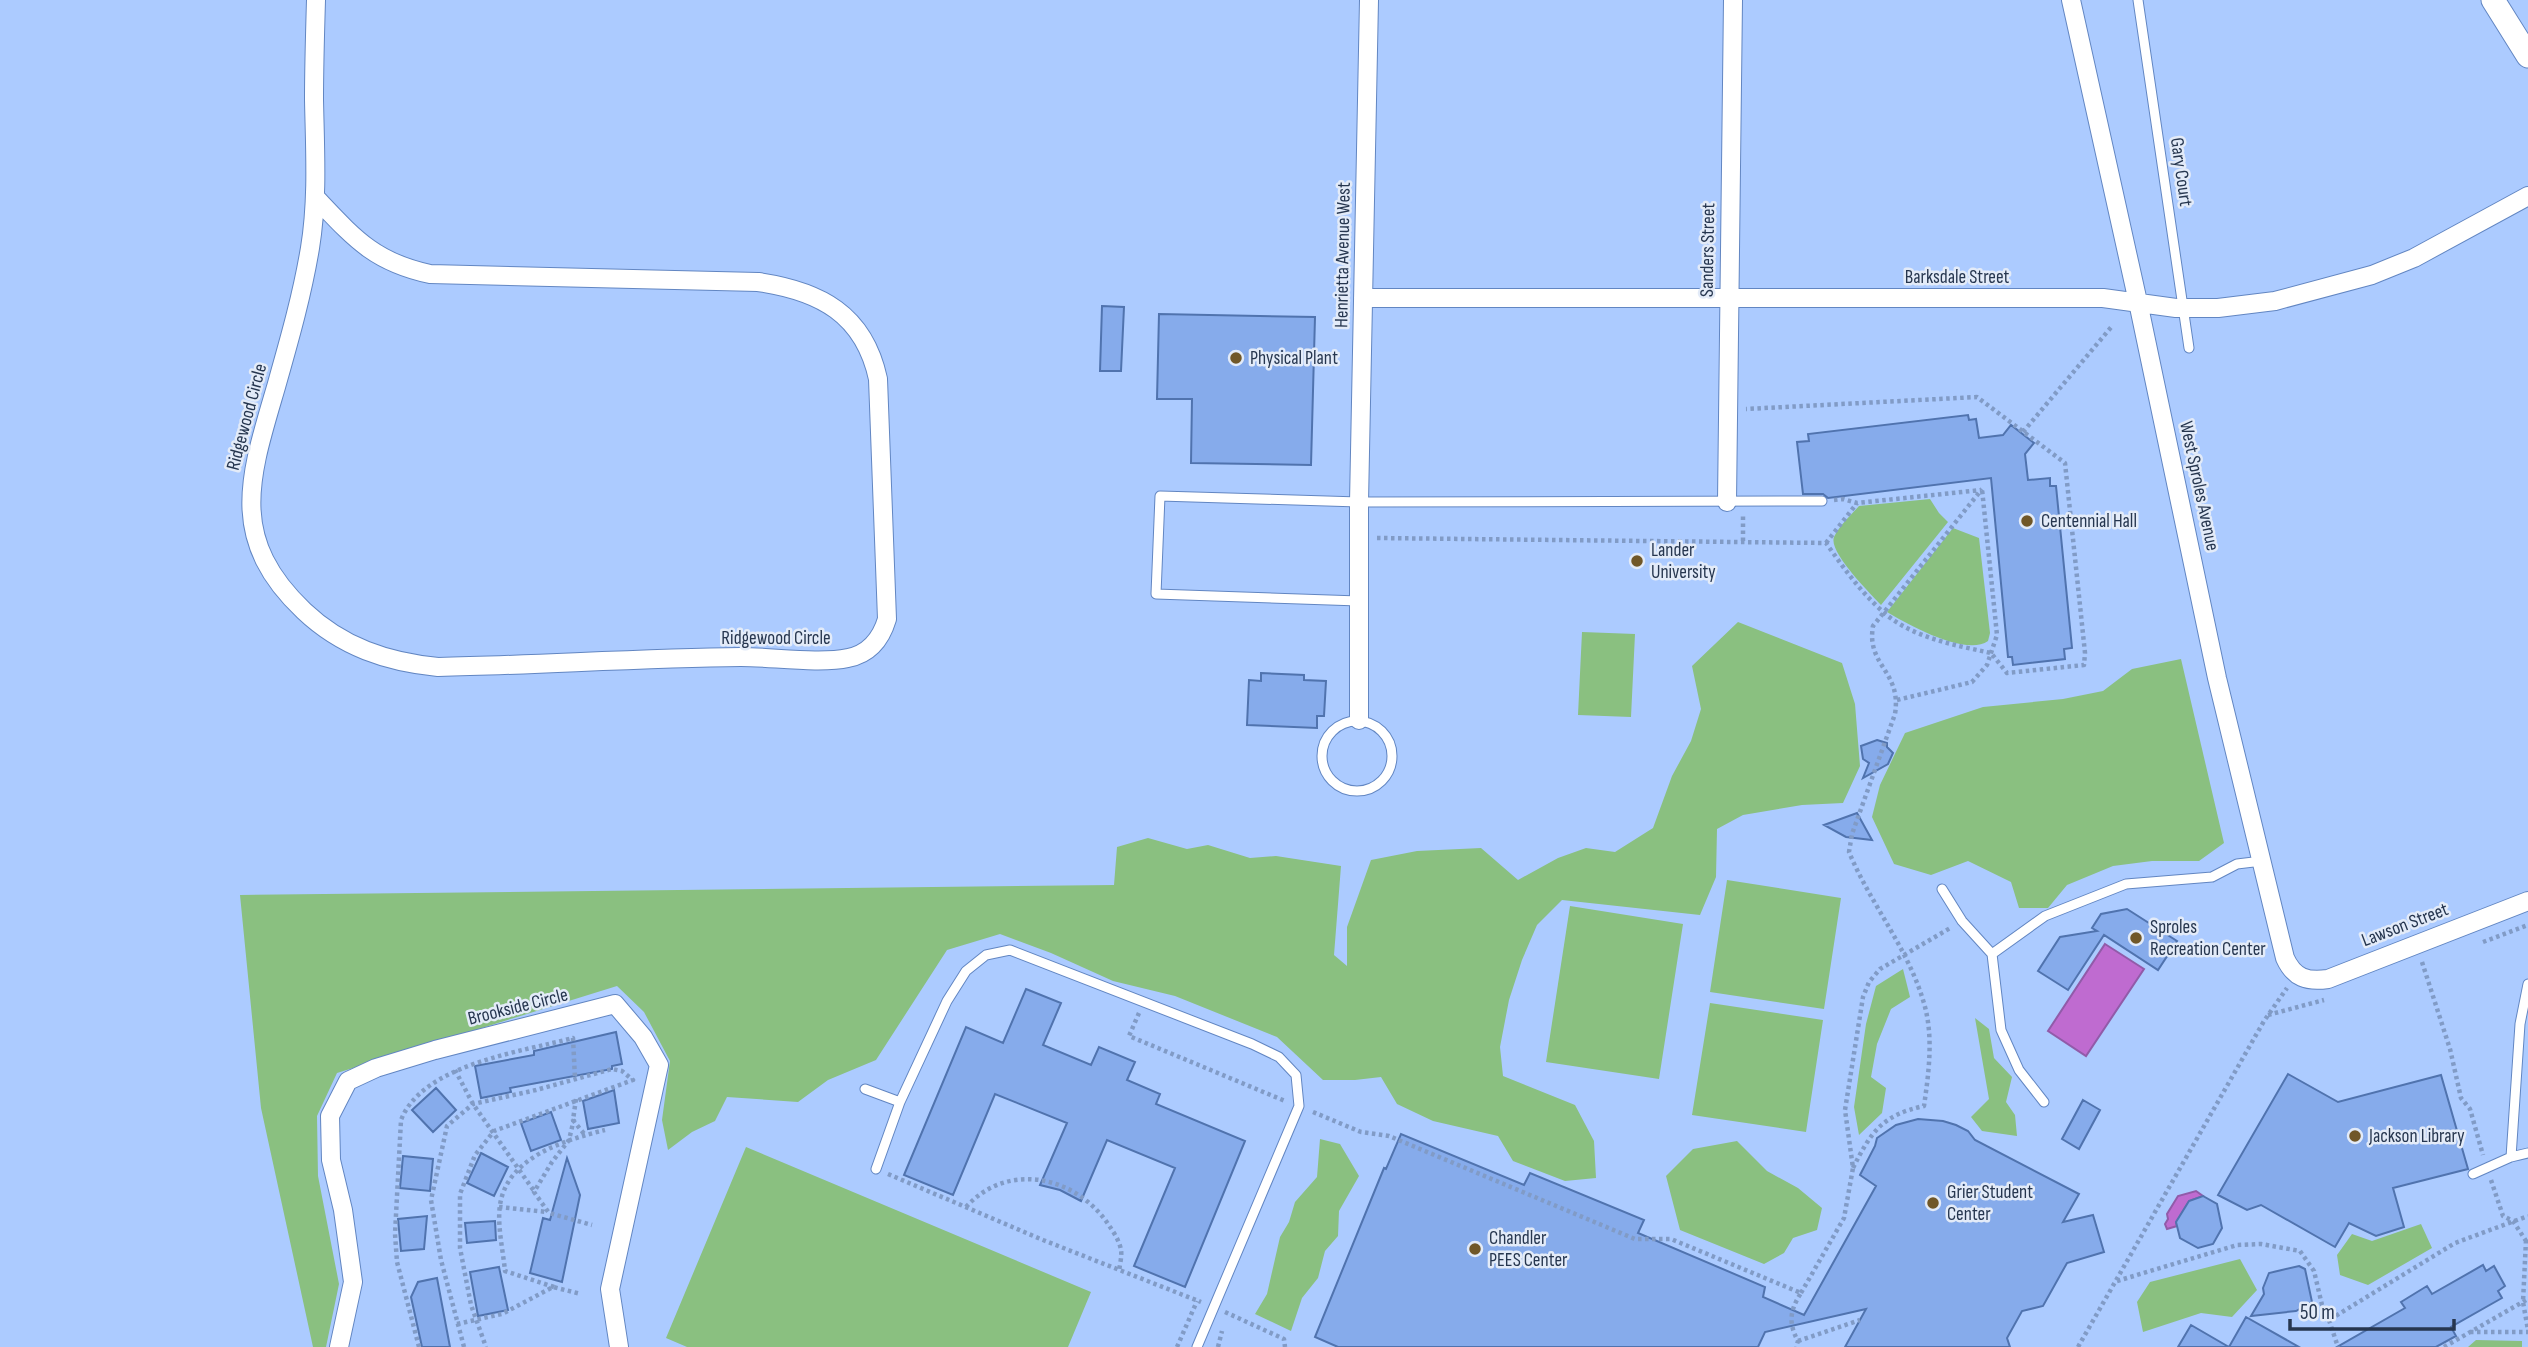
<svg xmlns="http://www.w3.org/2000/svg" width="2528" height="1347" viewBox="0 0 2528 1347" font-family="'Sofia Sans Condensed',sans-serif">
  <rect width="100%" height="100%" fill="#accbff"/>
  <path fill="#8ac080" d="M 1930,499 L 1939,513 L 1948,522 L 1881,605 C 1871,594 1828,552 1834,537 C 1839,526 1851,515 1859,506 Z
    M 1953,528 L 1979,538 L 1990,633 L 1988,641 C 1966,657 1907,624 1887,612 Z
    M 1738,622 L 1842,663 L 1855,704 L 1860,766 L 1843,803 L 1802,805 L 1743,815 L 1717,829 L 1716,877 L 1700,915 L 1562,900 L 1537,925 L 1522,960 L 1509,1000 L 1500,1047 L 1503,1076 L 1575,1105 L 1594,1141 L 1596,1178 L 1565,1181 L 1513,1161 L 1498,1136 L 1433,1121 L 1397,1104 L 1381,1077 L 1355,1080 L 1323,1080 L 1277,1037 L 1175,996 L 1113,981 L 1051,953 L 1000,934 L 947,950 L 876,1060 L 828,1080 L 798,1102 L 727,1097 L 715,1121 L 692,1132 L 668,1150 L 662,1120 L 670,1061 L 644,1012 L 617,986 L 337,1073 L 317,1116 L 318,1176 L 339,1284 L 326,1347 L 313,1347 L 261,1108 L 240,895 L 1114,885 L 1117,847 L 1148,838 L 1187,849 L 1208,845 L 1250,858 L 1276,856 L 1341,866 L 1334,955 L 1347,966 L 1347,927 L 1371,860 L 1417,851 L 1481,848 L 1518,880 L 1558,858 L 1586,848 L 1615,852 L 1653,828 L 1672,776 L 1691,741 L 1701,709 L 1692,666 Z
    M 1582,632 L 1635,634 L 1631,717 L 1578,715 Z
    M 2181,659 L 2224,843 L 2199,861 L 2152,861 L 2113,866 L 2067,885 L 2048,908 L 2019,908 L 2011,882 L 1968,861 L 1931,875 L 1894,864 L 1872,817 L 1880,785 L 1905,733 L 1983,707 L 2063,699 L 2103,691 L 2132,669 Z
    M 1727,880 L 1841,898 L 1824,1009 L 1710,992 Z
    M 1570,906 L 1683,924 L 1659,1079 L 1546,1062 Z
    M 1903,969 L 1910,997 L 1891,1009 L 1877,1044 L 1871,1077 L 1886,1088 L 1882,1113 L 1859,1135 L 1854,1107 L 1866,1024 L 1876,986 Z
    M 1710,1003 L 1823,1020 L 1806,1132 L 1692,1115 Z
    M 1975,1018 L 1989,1029 L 1994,1058 L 2012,1077 L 2006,1102 L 2015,1115 L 2017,1136 L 1982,1131 L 1971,1117 L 1989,1099 Z
    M 1320,1139 L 1340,1144 L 1359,1176 L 1339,1211 L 1338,1236 L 1325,1251 L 1318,1278 L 1302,1298 L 1291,1331 L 1255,1314 L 1267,1294 L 1280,1237 L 1289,1222 L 1295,1202 L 1317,1177 Z
    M 1737,1141 L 1767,1171 L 1798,1188 L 1822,1208 L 1817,1230 L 1793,1238 L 1784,1253 L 1764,1264 L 1680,1230 L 1666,1176 L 1693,1149 Z
    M 746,1147 L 1091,1292 L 1068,1347 L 687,1347 L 666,1338 Z
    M 2421,1224 L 2432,1248 L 2368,1285 L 2340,1275 L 2337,1255 L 2352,1234 L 2372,1241 Z
    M 2240,1259 L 2257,1290 L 2232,1317 L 2201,1313 L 2143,1332 L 2137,1302 L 2150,1282 Z
    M 2476,1340 L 2522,1341 L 2522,1347 L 2468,1347 Z"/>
  <path fill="#bf6bd0" stroke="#915ba9" stroke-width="2" d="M 2105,944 L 2144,969 L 2086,1056 L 2048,1031 Z
    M 2196,1191 L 2203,1196 L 2189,1201 L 2176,1223 L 2177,1226 L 2167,1229 L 2165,1224 L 2168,1219 L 2167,1214 L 2178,1196 Z"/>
  <path fill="#86abeb" stroke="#5073ae" stroke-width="2" d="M 1102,306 L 1124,307 L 1121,371 L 1100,371 Z
    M 1159,314 L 1315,317 L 1311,465 L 1191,463 L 1192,399 L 1157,399 Z
    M 1968,415 L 1969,420 L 1976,419 L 1979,438 L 2003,435 L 2011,425 L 2034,443 L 2025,454 L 2028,480 L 2050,478 L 2050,486 L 2056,486 L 2072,648 L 2064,649 L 2065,659 L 2013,665 L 2012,657 L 2008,657 L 1991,478 L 1828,498 L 1823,494 L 1803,494 L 1797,442 L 1809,441 L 1808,434 Z
    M 1261,673 L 1304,675 L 1304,680 L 1326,681 L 1324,716 L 1317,716 L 1317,728 L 1247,725 L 1249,680 L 1261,681 Z
    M 1877,740 L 1887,743 L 1887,747 L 1893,753 L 1888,764 L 1863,778 L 1869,763 L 1863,759 L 1861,746 Z
    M 1857,813 L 1872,840 L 1846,837 L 1824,825 Z
    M 2127,909 L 2177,941 L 2158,970 L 2104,935 L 2068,990 L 2038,971 L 2060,937 L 2097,931 L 2092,928 L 2101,914 Z
    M 1026,989 L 1061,1003 L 1043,1045 L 1091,1065 L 1099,1047 L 1135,1062 L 1127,1080 L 1160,1094 L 1156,1104 L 1245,1141 L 1185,1287 L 1134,1266 L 1175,1168 L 1107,1140 L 1081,1201 L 1060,1190 L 1040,1185 L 1067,1123 L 995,1094 L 953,1195 L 904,1175 L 966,1027 L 1003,1043 Z
    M 616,1032 L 622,1064 L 612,1066 L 612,1069 L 510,1088 L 511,1092 L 481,1098 L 475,1066 L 534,1055 L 534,1051 Z
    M 2288,1074 L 2338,1102 L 2441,1075 L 2468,1169 L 2393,1188 L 2404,1227 L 2376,1236 L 2349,1223 L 2335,1247 L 2261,1205 L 2247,1210 L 2218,1195 Z
    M 436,1088 L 456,1110 L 433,1132 L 412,1110 Z
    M 614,1090 L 619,1123 L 588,1129 L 583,1101 Z
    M 2083,1100 L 2100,1110 L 2079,1149 L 2062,1139 Z
    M 551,1112 L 561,1140 L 531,1151 L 521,1123 Z
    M 1918,1119 L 1943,1121 L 1956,1125 L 1968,1131 L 1975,1140 L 2079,1194 L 2063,1222 L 2093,1215 L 2104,1252 L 2067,1263 L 2043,1306 L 2022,1311 L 2007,1338 L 2010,1347 L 1845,1347 L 1866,1309 L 1765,1332 L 1758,1347 L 1338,1347 L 1315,1337 L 1384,1168 L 1386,1169 L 1401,1134 L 1524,1185 L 1530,1173 L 1644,1220 L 1638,1233 L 1765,1287 L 1763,1297 L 1804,1315 L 1876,1186 L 1860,1175 L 1875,1146 L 1877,1138 L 1896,1125 Z
    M 481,1153 L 508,1167 L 494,1196 L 467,1183 Z
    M 403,1156 L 433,1159 L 430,1191 L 400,1188 Z
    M 567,1158 L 580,1195 L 562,1282 L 530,1273 L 543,1218 L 550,1220 Z
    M 2203,1196 L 2217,1204 L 2222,1228 L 2213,1244 L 2198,1248 L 2180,1238 L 2176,1222 L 2189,1201 Z
    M 427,1216 L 424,1249 L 401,1251 L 398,1219 Z
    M 495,1221 L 496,1240 L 467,1243 L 465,1223 Z
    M 2483,1265 L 2486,1271 L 2494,1266 L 2505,1286 L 2498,1291 L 2502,1298 L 2451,1327 L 2456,1336 L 2436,1347 L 2337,1347 L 2405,1308 L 2401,1302 L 2427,1286 L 2432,1294 Z
    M 2299,1266 L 2305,1269 L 2312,1302 L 2296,1311 L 2251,1316 L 2264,1294 L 2263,1288 L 2269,1273 Z
    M 499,1267 L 508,1310 L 478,1316 L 470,1272 Z
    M 437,1278 L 450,1347 L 422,1347 L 411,1297 L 418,1282 Z
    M 2246,1317 L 2299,1347 L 2178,1347 L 2191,1325 L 2229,1347 Z"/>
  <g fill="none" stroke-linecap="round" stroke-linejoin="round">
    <defs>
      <path id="service" d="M 2138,0 L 2189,348
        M 1359,601 L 1156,594 L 1160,496 L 1359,502 L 1822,501
        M1322 756a35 35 0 1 1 70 0a35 35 0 1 1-70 0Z
        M 1942,889 L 1962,921 L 1992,954
        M 2528,984 L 2520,1024 L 2511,1157 L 2528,1153
        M 865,1089 L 900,1102 L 947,1001 L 966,971 L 986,955 L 1010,950 L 1252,1044 L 1279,1057 L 1296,1075 L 1299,1106 L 1197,1347
        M 2044,1102 L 2019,1070 L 2001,1030 L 1992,954 L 2045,916 L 2126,884 L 2212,877 L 2237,864 L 2262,861
        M 876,1169 L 900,1102
        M 2473,1174 L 2511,1157"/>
      <path id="minor" d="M 2071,0 L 2138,302 L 2217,678 L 2285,958 C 2294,978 2307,982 2328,979 L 2528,901
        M 316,198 C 354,238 374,262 430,274 L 758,282 C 820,291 864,314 878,379 L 887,619 C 881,639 869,654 848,658 C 820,664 772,657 741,657 C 640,658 539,665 438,667 C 387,662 342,647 304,611 C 227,538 250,476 276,387 C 289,341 302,296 310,248 C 318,199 315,150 314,100 C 314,67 315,33 316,0
        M 1363,298 L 2103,298 L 2176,308 L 2218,308 L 2275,301 L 2372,275 L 2414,258 L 2528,196
        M 1727,502 L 1733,0
        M 1359,720 L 1359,502 L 1369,0
        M 339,1347 L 353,1282 L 343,1210 L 331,1160 L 330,1116 L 348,1081 L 376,1068 L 435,1050 L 615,1004 L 643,1037 L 659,1065 L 610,1289 L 619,1347"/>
      <path id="tertiary" d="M 2493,0 L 2528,56"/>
    </defs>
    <use href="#service" stroke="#6286c2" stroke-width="11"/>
    <use href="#minor" stroke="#6286c2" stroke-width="20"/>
    <use href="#tertiary" stroke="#6286c2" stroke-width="25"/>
    <path stroke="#819bc6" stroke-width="4.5" stroke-dasharray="3.5 3.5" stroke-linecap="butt" d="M 2023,432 L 2113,325
      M 1834,500 L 1843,499 L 1857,503 L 1981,490
      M 1377,538 L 1826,543 C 1843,567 1859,590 1881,610 C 1909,637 1954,645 1991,653 L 2007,673 L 2084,665 L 2085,653 L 2065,463 L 1977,397 L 1746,409
      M 1743,541 L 1743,514
      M 1826,543 L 1857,503
      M 1897,700 L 1972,682 L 1987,665 L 1997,635 L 1982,489
      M 2483,942 L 2528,925
      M 2422,962 L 2450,1049 L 2461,1098 L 2470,1109 L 2483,1155
      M 1139,1013 L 1129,1036 L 1285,1101
      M 2268,1015 L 2324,1000
      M 455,1070 L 473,1104 L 534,1191
      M 576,1099 L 573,1120 L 585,1135
      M 1313,1112 L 1361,1132 L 1389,1136 L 1635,1239 L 1671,1239 L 1801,1293 C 1790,1310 1788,1323 1798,1341 L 1796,1347
      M 574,1119 L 569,1140 L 552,1162 L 534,1192 L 549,1213 L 592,1225
      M 1853,1168 C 1871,1132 1882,1115 1924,1106 C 1929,1071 1934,1034 1923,1000 C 1907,947 1870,903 1849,852 L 1852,834 L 1895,714 C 1902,671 1866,666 1873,626 L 1982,489
      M 888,1174 L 1043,1240 L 1201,1302
      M 2491,1180 L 2503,1216 L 2513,1221 L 2528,1244
      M 499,1207 L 547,1212
      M 966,1207 C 1007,1162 1072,1175 1106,1221 C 1112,1230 1119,1239 1121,1250 C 1122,1256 1120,1264 1119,1271
      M 2526,1240 L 2523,1302 L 2528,1330
      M 2117,1281 L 2237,1245 L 2261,1244 L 2300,1251 L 2314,1271 L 2322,1305 L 2329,1320 L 2455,1243 L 2528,1216
      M 554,1287 L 505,1271 C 503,1250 497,1225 500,1205 C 507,1157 565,1140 605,1130
      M 1801,1293 L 1844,1218 L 1853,1168 L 1845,1110 L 1863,997 L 1869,982 L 1880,969 L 1952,927
      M 1225,1312 L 1284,1339 L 1285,1347
      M 2329,1320 L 2338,1347
      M 457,1324 L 502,1314 L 553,1287 L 581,1294
      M 2470,1332 L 2528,1332
      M 1798,1341 L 1860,1320
      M 419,1347 L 397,1262 L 395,1234 L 401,1120 C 423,1064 521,1052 573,1038 L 575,1079
      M 464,1347 L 441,1260 L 431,1200 L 447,1126 L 473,1104 L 536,1090 L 612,1069 L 622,1071 L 633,1080 L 494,1131 L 475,1155 L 460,1194 L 460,1248 L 471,1305 L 486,1347
      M 1177,1347 L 1197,1301
      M 1218,1347 L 1222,1331
      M 2078,1347 L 2264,1021 L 2287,988
      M 2444,1347 L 2528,1299"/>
    <use href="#service" stroke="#fff" stroke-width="9"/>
    <use href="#minor" stroke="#fff" stroke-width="18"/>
    <use href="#tertiary" stroke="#fff" stroke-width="23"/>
  </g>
  <g fill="#705728" stroke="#e3ebf8" stroke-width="2.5">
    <circle cx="1236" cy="358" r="7"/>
    <circle cx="2027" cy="521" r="7"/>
    <circle cx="1637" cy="561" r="7"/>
    <circle cx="2136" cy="938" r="7"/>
    <circle cx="2355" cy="1136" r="7"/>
    <circle cx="1933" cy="1203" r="7"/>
    <circle cx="1475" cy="1249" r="7"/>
  </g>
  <g text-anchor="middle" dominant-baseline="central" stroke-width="5" stroke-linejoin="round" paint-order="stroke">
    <g font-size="19" fill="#26364f" stroke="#e3ebf8">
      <text transform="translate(2181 172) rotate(82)">Gary Court</text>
      <text transform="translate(1708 250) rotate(-89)">Sanders Street</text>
      <text transform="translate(1343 255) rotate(-89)">Henrietta Avenue West</text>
      <text x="1957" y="277">Barksdale Street</text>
      <text transform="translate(247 417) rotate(-75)">Ridgewood Circle</text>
      <text transform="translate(2199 486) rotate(78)">West Sproles Avenue</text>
      <text x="776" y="638">Ridgewood Circle</text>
      <text transform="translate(2405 925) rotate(-21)">Lawson Street</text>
      <text transform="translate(518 1007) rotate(-14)">Brookside Circle</text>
    </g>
    <g font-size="19" fill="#26364f" stroke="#e3ebf8" text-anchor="start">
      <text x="1250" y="358">Physical Plant</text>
      <text x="2041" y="521">Centennial Hall</text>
      <text x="1651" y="550">Lander<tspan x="1651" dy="22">University</tspan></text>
      <text x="2150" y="927">Sproles<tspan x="2150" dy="22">Recreation Center</tspan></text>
      <text x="2369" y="1136">Jackson Library</text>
      <text x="1947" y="1192">Grier Student<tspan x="1947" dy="22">Center</tspan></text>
      <text x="1489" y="1238">Chandler<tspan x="1489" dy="22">PEES Center</tspan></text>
    </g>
  </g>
  <path d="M2290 1319v10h164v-10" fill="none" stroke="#26364f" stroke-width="3.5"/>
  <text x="2300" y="1319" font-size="21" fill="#26364f" stroke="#e3ebf8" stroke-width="5" paint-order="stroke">50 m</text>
</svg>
